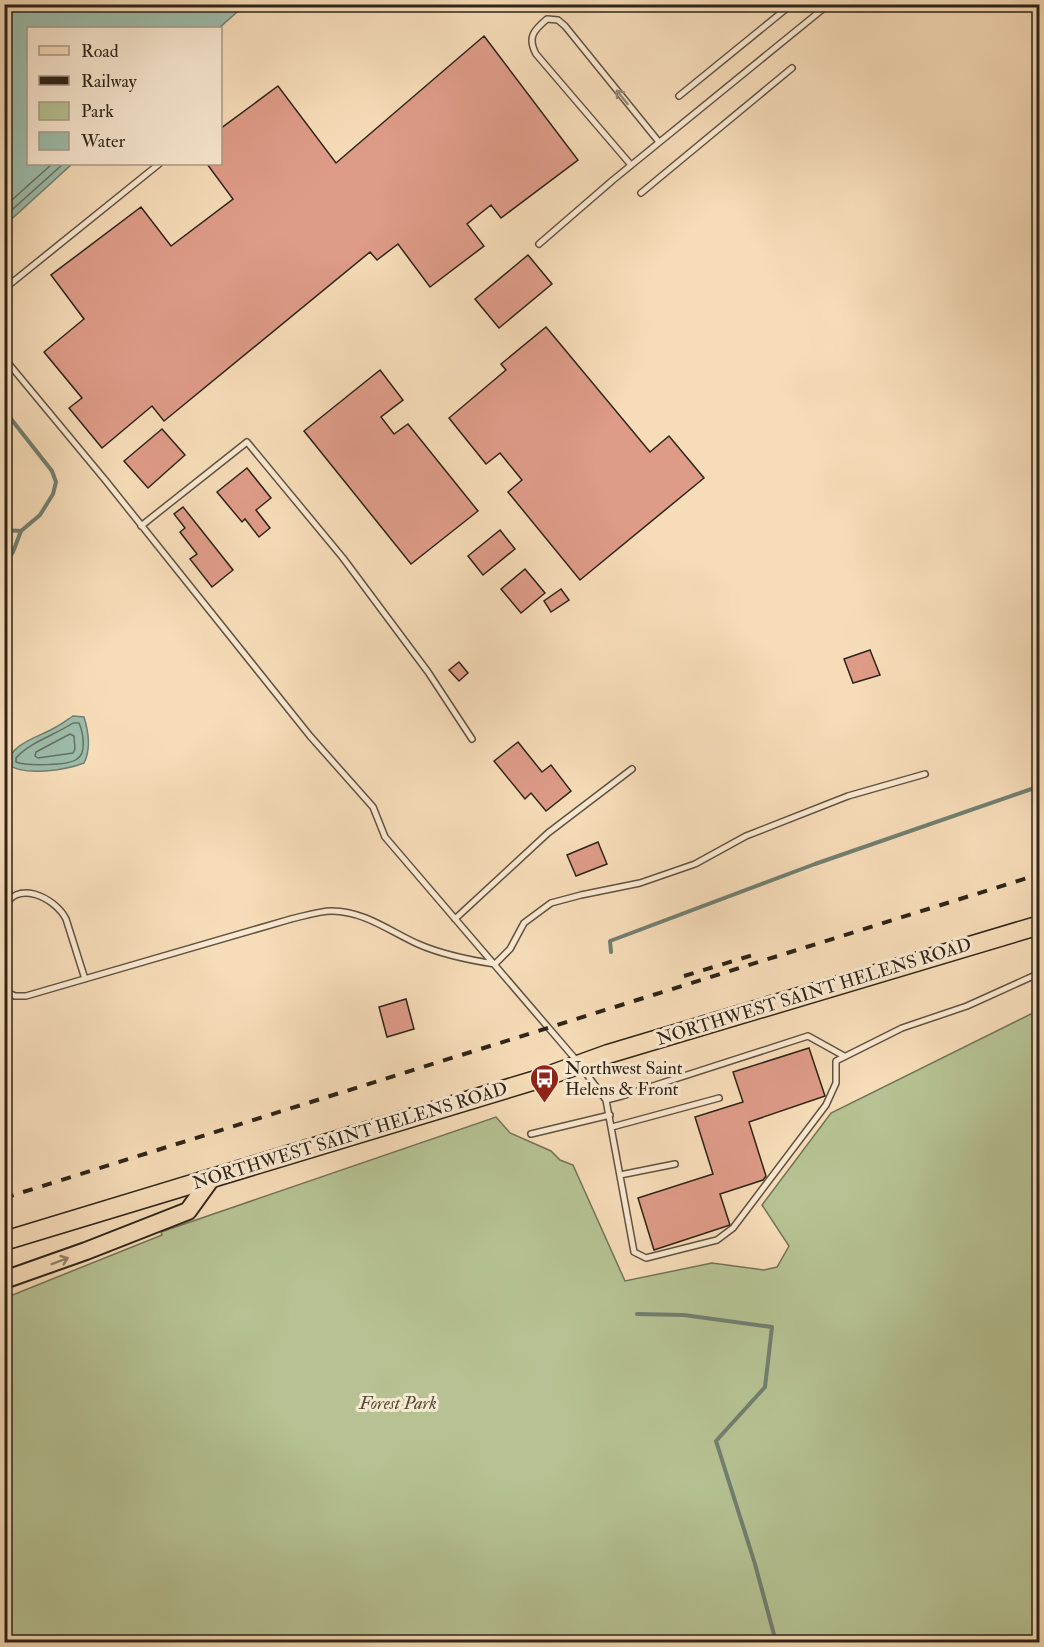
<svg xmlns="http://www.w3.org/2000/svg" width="1044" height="1647" viewBox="0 0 1044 1647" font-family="'IM FELL Double Pica',serif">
  <rect width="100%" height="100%" fill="#f6dcb8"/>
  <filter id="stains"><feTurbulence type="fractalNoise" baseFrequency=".00333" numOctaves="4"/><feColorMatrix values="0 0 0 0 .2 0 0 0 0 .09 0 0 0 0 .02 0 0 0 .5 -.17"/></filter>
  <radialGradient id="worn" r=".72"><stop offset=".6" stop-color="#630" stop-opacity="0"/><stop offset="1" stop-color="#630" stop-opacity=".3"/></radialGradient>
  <path fill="#b6c293" stroke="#727356" stroke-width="1.5" d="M 1039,1010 L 1039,1642 L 5,1642 L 5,1298 L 162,1235 L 161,1232 L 496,1117 L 510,1133 L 551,1151 L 560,1160 L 573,1165 L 625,1281 L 712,1263 L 764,1270 L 777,1267 L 789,1246 L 762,1205 L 831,1113 Z"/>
  <path fill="#9dbcab" stroke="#717f70" stroke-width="1.5" d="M 5,4 L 245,4 L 245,5 L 219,28 L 28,28 L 28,164 L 72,164 L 5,225 Z
    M 73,716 L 84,717 C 89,733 91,749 84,763 C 66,770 23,777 8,764 C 10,743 40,737 56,727 C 62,724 67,720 73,716 Z"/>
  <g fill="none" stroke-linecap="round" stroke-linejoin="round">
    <path stroke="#667062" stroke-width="1.5" d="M 4,207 L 52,164
      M 4,217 L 63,164
      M 73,723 L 79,723 C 83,732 87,753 77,759 C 68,766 26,766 16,762 L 16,758 C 30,742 55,735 73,723 Z
      M 70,734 L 74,736 L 75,749 L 73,753 L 38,758 L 35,756 L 36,752 Z"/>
    <path stroke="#717f70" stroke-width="4" d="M 4,410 L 52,471 L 56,482 L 53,494 L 40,515 L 21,531 L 13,552 L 4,564
      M 4,530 L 21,531
      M 611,952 L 610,941 L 815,864 L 1040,786
      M 637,1314 L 684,1315 L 772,1327 L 765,1387 L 716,1441 L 755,1564 L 776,1642"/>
  </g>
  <path fill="#de9b88" stroke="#2e2418" stroke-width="1.5" d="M 484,36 L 578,160 L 501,218 L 491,205 L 467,224 L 484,246 L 430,287 L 398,244 L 377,260 L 370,252 L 164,421 L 152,406 L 102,448 L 69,408 L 82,398 L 44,352 L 84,319 L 51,275 L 141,207 L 171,246 L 233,199 L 207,164 L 220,164 L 220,129 L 278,86 L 336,163 Z
    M 528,255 L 552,284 L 499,328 L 475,299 Z
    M 546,327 L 650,452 L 669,436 L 704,478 L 580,580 L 508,492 L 522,480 L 500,453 L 486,464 L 449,418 L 506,370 L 501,364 Z
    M 380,370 L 403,400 L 381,417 L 394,434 L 408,424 L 478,511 L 411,564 L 304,431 Z
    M 162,429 L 185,455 L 148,488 L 124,461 Z
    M 247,468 L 271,498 L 256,510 L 270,528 L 259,537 L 245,519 L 242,522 L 217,492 Z
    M 183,507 L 233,570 L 212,587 L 190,559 L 197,554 L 180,532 L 185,528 L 174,514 Z
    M 500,530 L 515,549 L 483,575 L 468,556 Z
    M 525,569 L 545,593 L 521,613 L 501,589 Z
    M 561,589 L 569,600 L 551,612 L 544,601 Z
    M 870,650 L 880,675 L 853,683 L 844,659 Z
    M 459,662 L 468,673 L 459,681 L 449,670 Z
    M 518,742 L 542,772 L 551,765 L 571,791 L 546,811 L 531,793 L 525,799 L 494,761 Z
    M 598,842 L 607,864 L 576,876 L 567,855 Z
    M 406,999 L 414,1029 L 387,1037 L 379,1007 Z
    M 809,1048 L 825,1096 L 749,1122 L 766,1176 L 763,1180 L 720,1194 L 730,1225 L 654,1250 L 638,1198 L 713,1174 L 695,1117 L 743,1102 L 733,1072 Z"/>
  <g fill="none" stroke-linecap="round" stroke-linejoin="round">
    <defs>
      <path id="service" d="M 679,96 L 792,4
        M 631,165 L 536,54 C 527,37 534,30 547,19 L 558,20 L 565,26 L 659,142
        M 641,193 L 792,68
        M 539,244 L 613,180 L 829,4
        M 4,289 L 159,164
        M 4,358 L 106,481 L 310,736 L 373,807 L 385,837 L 577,1061
        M 141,526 L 247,442 L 343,558 L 428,672 L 472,739
        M 4,910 C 14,878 55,897 66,919 L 85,979
        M 455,919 L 548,833 L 632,769
        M 4,991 L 15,996 L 26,996 L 291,919 C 304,916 319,911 332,911 C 364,911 391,932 418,944 C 443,955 469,960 495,964 L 510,949 L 524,923 L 551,903 L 581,895 L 640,883 L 695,864 L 746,836 L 848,796 L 925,774
        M 582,1068 L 606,1100 L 622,1096 L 808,1036 L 844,1056
        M 606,1100 L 634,1252 L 646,1258 L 717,1240 L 733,1228 L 826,1105 L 836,1083 L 836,1061 L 902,1028 L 967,1006 L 1040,973
        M 612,1127 L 719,1098
        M 531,1134 L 610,1115
        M 620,1175 L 675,1164"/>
      <path id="primary" d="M 4,1280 L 86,1251 L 188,1211 L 211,1179"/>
      <path id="trunk" d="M 4,1241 L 539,1079 L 608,1054 L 1040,925"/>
    </defs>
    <use href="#service" stroke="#605240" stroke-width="8"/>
    <use href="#primary" stroke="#2e2418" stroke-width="20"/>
    <use href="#trunk" stroke="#2e2418" stroke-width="21"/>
    <use href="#service" stroke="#f9e8d1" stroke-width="5"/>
    <use href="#primary" stroke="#f6dcb8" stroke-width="16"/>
    <use href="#trunk" stroke="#f6dcb8" stroke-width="18"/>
    <path stroke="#2e2418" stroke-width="4" stroke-dasharray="10 10" stroke-linecap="butt" d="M 684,976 L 756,954
      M 4,1198 L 1040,874"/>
  </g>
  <defs><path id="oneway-shaft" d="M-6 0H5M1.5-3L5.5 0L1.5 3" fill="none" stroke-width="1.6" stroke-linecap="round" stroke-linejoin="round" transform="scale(1.5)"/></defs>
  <use stroke="#948674" href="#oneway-shaft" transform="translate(622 97) rotate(-129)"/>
  <use stroke="#928068" href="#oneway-shaft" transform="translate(60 1261) rotate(-20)"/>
  <defs>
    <symbol id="bus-pin" viewBox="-11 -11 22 30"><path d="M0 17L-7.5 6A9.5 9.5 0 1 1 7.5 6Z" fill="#8f2418" stroke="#f9e8d1"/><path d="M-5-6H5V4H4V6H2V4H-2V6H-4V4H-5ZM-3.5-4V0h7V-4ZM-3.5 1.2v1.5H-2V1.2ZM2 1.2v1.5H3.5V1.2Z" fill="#fff"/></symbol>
  </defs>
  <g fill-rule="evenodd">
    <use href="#bus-pin" x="528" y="1062" width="33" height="45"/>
  </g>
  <g text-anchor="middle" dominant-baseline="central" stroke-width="6" stroke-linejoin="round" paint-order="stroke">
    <g font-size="18" fill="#2e2418" stroke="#f9e8d1">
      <text transform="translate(814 992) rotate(-17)">NORTHWEST SAINT HELENS ROAD</text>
      <text transform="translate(350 1136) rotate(-17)">NORTHWEST SAINT HELENS ROAD</text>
    </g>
    <g font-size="18" fill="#2e2418" stroke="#f9e8d1" text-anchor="start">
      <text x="565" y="1068">Northwest Saint<tspan x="565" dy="21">Helens &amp; Front</tspan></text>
    </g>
    <g font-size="18" font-style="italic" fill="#504c37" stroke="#f9e8d1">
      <text x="398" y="1403">Forest Park</text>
    </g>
  </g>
  <rect width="1044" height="1647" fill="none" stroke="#f6dcb8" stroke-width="24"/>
  <rect x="6" y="6" width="1032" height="1635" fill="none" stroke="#2e2418" stroke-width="3"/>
  <rect x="12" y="12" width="1020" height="1623" fill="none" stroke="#2e2418" stroke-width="1.5"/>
  <rect x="27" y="27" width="195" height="138" fill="#f9e8d1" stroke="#a89a87" stroke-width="1.5"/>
  <rect x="39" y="46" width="30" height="9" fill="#f6dcb8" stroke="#a89a87" stroke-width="1.5"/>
  <text x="81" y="57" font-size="18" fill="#2e2418">Road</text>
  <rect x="39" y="76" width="30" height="9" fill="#2e2418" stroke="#a89a87" stroke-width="1.5"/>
  <text x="81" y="87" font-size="18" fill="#2e2418">Railway</text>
  <rect x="39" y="102" width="30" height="18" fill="#b6c293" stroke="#a89a87" stroke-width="1.5"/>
  <text x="81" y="117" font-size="18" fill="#2e2418">Park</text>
  <rect x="39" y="132" width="30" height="18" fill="#9dbcab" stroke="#a89a87" stroke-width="1.5"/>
  <text x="81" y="147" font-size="18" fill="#2e2418">Water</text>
  <rect width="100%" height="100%" filter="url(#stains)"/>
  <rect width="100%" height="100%" fill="url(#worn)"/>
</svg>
